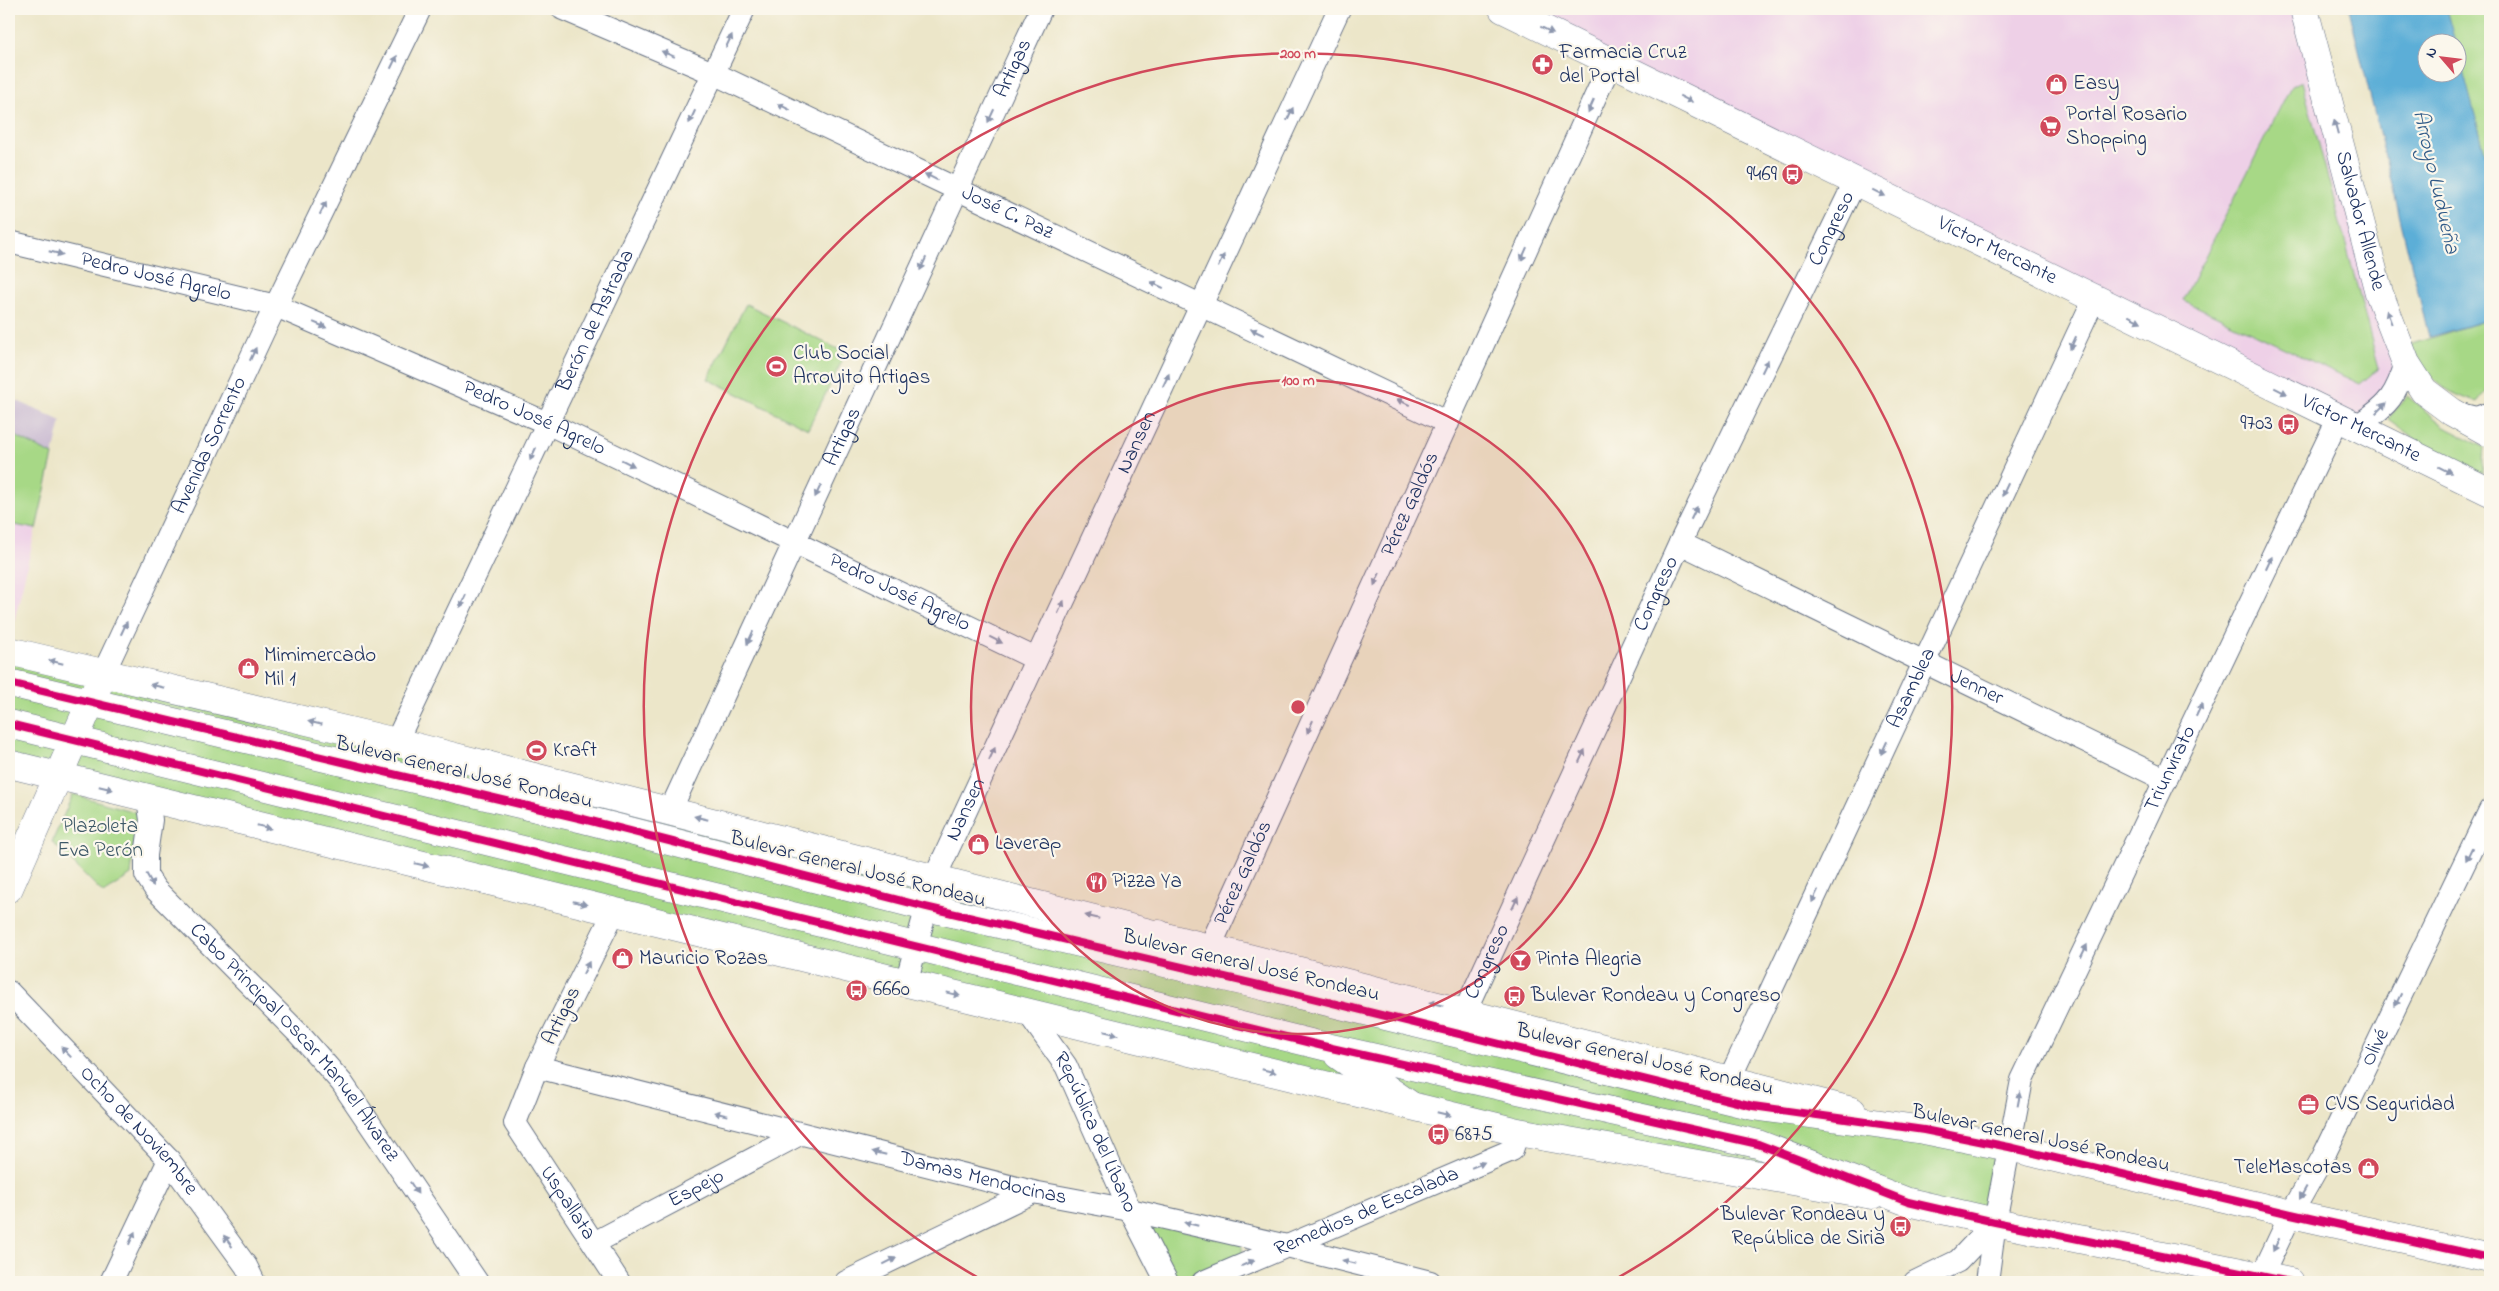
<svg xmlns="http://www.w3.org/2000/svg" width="2499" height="1291" viewBox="0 0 2499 1291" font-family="'Indie Flower',sans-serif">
  <rect width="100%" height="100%" fill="#fbf7ec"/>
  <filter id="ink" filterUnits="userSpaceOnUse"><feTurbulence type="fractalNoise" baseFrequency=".02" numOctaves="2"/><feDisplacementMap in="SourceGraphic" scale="10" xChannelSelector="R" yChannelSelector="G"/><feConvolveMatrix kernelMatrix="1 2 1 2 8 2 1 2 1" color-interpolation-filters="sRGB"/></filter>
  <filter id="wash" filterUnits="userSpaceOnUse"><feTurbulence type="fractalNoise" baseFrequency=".0096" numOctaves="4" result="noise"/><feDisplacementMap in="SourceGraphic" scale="20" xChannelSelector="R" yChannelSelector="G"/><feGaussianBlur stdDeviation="1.12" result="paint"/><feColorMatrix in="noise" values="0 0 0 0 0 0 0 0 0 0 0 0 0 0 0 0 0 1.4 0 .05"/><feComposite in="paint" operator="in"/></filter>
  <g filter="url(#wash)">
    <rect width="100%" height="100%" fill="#ece6c9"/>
    <path fill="#eed0e7" d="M 1503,9 L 2304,9 L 2406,363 L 2361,423 Z
      M 9,433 L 53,455 L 14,622 L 9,621 Z"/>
    <path fill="#ccbed3" d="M 9,397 L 61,421 L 53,455 L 9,433 Z"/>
    <path fill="#a7d886" stroke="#618472" d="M 2446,9 L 2490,9 L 2490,171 Z
      M 2302,81 L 2379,368 L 2360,384 L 2183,300 L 2291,86 Z
      M 746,304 L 846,353 L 808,429 L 708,379 Z
      M 2490,319 L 2490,386 L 2477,402 C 2438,390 2430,378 2409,345 Z
      M 2407,396 L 2448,429 L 2484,447 L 2482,473 L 2421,443 L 2388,419 Z
      M 9,433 L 53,455 L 36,529 L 9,524 Z
      M 9,651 L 2009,1147 L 1995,1222 L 1518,1132 L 9,764 Z
      M 73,794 L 138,813 L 131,875 L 103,893 L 52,842 Z
      M 1148,1223 L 1241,1242 L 1243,1255 L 1178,1282 Z"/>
    <path fill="#5baed7" stroke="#3b6e9a" d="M 2349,9 L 2446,9 L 2455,42 L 2426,42 L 2426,72 L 2456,72 L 2457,48 L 2490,171 L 2490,319 L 2429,337 Z"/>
  </g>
  <g filter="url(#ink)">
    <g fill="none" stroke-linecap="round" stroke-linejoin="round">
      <defs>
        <g id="minor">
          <path id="s1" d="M 563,9 L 713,73 L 1448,423"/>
          <path id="s2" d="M 9,242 L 276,306 L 547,423 L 1036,659"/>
          <path d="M 2455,413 L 2476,418 L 2490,413"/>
          <path id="s3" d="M 1680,543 L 2166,780"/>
          <path id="s4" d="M 104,672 L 264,330 L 420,9"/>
          <path id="s5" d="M 396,742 L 744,9"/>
          <path id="s6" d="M 148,798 L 151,820 L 146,855 L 146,875 L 155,889 L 299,1034 L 342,1083 L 477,1282"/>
          <path id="s7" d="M 670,811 L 1041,9"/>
          <path id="s8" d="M 614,912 L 537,1067 L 515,1123 L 619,1282"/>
          <path id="s9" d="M 1210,947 L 1611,62"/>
          <path id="s10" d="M 906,983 L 935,877 L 1339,9"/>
          <path id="s11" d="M 9,992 L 169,1160 L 246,1266 L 254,1282"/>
          <path id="s12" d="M 1018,1011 L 1029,1014 L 1066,1066 L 1130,1210 L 1167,1282"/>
          <path id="s13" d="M 1465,1011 L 1680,543 L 1855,182"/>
          <path id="s14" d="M 537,1067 L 1033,1192 L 1130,1210 L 1287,1246 L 1430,1282"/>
          <path id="s15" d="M 1730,1078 L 2094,299"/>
          <path id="s16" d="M 594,1243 L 800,1134"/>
          <path d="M 111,1282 L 169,1160"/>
          <path d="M 846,1282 L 1033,1192"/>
          <path id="s17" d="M 1203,1282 L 1512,1150 L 1518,1132"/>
          <path d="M 1915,1282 L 1958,1261 L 1995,1222"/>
          <path id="s18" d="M 1987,1282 L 1995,1222 L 2022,1080 L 2338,419 L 2361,423 C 2389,405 2396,395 2406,363"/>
          <path id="s19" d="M 2259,1282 L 2291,1214 L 2323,1157 L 2490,810"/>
        </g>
        <g id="tertiary">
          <path id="s20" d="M 1503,9 L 2490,492"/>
          <path id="s21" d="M 2304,9 L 2379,293 L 2406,363 L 2424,391 L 2452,412 L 2490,433"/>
        </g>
        <path id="secondary" d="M 9,651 L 396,742 L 1852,1111
          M 9,764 L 1518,1132 L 1872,1195
          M 9,888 L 100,681"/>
        <path id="primary" d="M 9,683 L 583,819 L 926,907 L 1263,986 L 1753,1106 L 1924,1130 L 2009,1147 L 2291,1214 L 2490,1258
          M 9,724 L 1327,1047 L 1758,1144 L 1908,1202 L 1995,1222 L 2290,1282
          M 485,764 L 555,803
          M 1159,934 L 1222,965
          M 1338,1055 L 1410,1105"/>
      </defs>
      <use href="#minor" stroke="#646f83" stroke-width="24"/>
      <use href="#tertiary" stroke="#646f83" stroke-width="29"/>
      <use href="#secondary" stroke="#646f83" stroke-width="29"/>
      <use href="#primary" stroke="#646f83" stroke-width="29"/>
      <use href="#minor" stroke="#fff" stroke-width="22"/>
      <use href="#tertiary" stroke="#fff" stroke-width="28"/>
      <use href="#secondary" stroke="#fff" stroke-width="28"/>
      <use href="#primary" stroke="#fff" stroke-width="28"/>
      <defs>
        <path id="cycleway" d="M 9,683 L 583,819 L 926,907 L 1263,986 L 1753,1106 L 1924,1130 L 2009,1147 L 2291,1214 L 2490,1258
          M 9,724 L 1327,1047 L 1758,1144 L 1908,1202 L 1995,1222 L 2290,1282"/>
      </defs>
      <use href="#cycleway" stroke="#fbf7ec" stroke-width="11"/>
      <use href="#cycleway" stroke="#d6006c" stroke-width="8"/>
    </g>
    <defs><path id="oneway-solid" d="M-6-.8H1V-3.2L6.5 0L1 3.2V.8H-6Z" transform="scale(1.25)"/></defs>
    <g fill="#8d97ae">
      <use href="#oneway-solid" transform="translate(1547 30) rotate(26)"/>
      <use href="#oneway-solid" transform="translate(729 41) rotate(-65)"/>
      <use href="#oneway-solid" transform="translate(668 54) rotate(-157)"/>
      <use href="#oneway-solid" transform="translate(394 62) rotate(-64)"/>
      <use href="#oneway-solid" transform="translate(1686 99) rotate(26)"/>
      <use href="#oneway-solid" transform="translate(1591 106) rotate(114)"/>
      <use href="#oneway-solid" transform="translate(784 107) rotate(-154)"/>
      <use href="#oneway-solid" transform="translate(1290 114) rotate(-65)"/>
      <use href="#oneway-solid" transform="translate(991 116) rotate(115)"/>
      <use href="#oneway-solid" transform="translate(692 117) rotate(115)"/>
      <use href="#oneway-solid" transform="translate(2336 127) rotate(-105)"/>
      <use href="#oneway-solid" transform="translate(931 177) rotate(-154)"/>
      <use href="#oneway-solid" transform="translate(1879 193) rotate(26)"/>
      <use href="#oneway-solid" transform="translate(323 208) rotate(-64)"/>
      <use href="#oneway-solid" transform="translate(56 253) rotate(13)"/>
      <use href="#oneway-solid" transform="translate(1524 254) rotate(114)"/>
      <use href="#oneway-solid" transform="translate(1221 261) rotate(-65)"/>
      <use href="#oneway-solid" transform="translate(923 264) rotate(115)"/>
      <use href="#oneway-solid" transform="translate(1157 285) rotate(-155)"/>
      <use href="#oneway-solid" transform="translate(2389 317) rotate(-111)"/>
      <use href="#oneway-solid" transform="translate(2135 319) rotate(26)"/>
      <use href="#oneway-solid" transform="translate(320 325) rotate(23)"/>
      <use href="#oneway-solid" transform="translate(1257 332) rotate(-155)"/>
      <use href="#oneway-solid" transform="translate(2073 343) rotate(115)"/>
      <use href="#oneway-solid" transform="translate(253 354) rotate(-65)"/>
      <use href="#oneway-solid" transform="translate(1765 366) rotate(-64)"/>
      <use href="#oneway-solid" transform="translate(1166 380) rotate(-65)"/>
      <use href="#oneway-solid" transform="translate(2281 391) rotate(26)"/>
      <use href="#oneway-solid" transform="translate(1403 402) rotate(-155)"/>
      <use href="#oneway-solid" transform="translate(2381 408) rotate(-45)"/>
      <use href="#oneway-solid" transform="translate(533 454) rotate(115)"/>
      <use href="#oneway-solid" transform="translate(628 463) rotate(26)"/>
      <use href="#oneway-solid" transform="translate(2445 470) rotate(26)"/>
      <use href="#oneway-solid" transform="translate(2005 490) rotate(115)"/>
      <use href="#oneway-solid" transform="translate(818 491) rotate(115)"/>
      <use href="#oneway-solid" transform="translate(1694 513) rotate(-64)"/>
      <use href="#oneway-solid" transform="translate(2269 563) rotate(-65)"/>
      <use href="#oneway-solid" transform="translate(1377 579) rotate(114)"/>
      <use href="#oneway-solid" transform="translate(463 601) rotate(115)"/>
      <use href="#oneway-solid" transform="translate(1061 607) rotate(-65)"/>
      <use href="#oneway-solid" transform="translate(124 628) rotate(-65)"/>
      <use href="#oneway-solid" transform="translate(750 638) rotate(115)"/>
      <use href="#oneway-solid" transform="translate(996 640) rotate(26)"/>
      <use href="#oneway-solid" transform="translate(56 662) rotate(-167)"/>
      <use href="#oneway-solid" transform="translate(157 686) rotate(-167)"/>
      <use href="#oneway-solid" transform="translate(2199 710) rotate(-65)"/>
      <use href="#oneway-solid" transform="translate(315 723) rotate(-167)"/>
      <use href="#oneway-solid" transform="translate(1310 727) rotate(114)"/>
      <use href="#oneway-solid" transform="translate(1884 748) rotate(115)"/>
      <use href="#oneway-solid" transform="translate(992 754) rotate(-65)"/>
      <use href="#oneway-solid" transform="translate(1582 756) rotate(-65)"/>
      <use href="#oneway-solid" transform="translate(106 788) rotate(14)"/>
      <use href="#oneway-solid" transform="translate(701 818) rotate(-166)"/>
      <use href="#oneway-solid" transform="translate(264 827) rotate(14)"/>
      <use href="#oneway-solid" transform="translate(2469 854) rotate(116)"/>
      <use href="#oneway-solid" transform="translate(422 865) rotate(14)"/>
      <use href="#oneway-solid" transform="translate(150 880) rotate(61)"/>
      <use href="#oneway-solid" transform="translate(1815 896) rotate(115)"/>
      <use href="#oneway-solid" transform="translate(580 903) rotate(14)"/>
      <use href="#oneway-solid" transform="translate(1515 903) rotate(-65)"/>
      <use href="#oneway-solid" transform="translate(1092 917) rotate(-166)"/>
      <use href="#oneway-solid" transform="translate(2084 951) rotate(-64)"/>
      <use href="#oneway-solid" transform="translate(586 968) rotate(-64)"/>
      <use href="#oneway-solid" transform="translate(953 994) rotate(14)"/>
      <use href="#oneway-solid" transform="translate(2398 1000) rotate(116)"/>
      <use href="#oneway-solid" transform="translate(1436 1004) rotate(-166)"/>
      <use href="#oneway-solid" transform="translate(1111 1033) rotate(14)"/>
      <use href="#oneway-solid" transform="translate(66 1052) rotate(-134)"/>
      <use href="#oneway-solid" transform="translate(1269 1071) rotate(14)"/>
      <use href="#oneway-solid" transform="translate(2019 1099) rotate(-79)"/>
      <use href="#oneway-solid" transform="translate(721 1114) rotate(-166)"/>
      <use href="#oneway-solid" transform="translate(1444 1114) rotate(14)"/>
      <use href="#oneway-solid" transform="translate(879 1153) rotate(-166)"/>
      <use href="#oneway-solid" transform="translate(1478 1165) rotate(-23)"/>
      <use href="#oneway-solid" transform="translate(414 1188) rotate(57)"/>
      <use href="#oneway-solid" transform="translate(2303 1193) rotate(119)"/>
      <use href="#oneway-solid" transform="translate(1191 1224) rotate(-167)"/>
      <use href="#oneway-solid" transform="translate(132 1238) rotate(-65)"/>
      <use href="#oneway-solid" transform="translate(228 1241) rotate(-126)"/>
      <use href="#oneway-solid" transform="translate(2276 1245) rotate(116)"/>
      <use href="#oneway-solid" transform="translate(890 1261) rotate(-26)"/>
      <use href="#oneway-solid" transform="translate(1349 1262) rotate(-166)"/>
      <use href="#oneway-solid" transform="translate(1248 1263) rotate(-24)"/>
    </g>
  </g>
  <circle cx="1298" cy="707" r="327" fill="#d1495b" fill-opacity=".12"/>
  <g fill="none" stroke="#d1495b" stroke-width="2.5">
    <circle cx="1298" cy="707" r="327"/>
    <path d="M986 1282A654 654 0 1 1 1610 1282"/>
  </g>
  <defs>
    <symbol id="pharmacy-disc" viewBox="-11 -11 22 22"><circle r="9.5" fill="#d1495b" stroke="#fbf7ec"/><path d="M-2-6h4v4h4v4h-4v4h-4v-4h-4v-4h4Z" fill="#fff"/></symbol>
    <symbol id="shop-disc" viewBox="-11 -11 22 22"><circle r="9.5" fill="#d1495b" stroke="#fbf7ec"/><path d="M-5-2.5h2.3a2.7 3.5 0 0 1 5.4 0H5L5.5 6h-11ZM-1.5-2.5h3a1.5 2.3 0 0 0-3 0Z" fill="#fff"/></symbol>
    <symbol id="supermarket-disc" viewBox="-11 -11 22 22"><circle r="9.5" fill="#d1495b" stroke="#fbf7ec"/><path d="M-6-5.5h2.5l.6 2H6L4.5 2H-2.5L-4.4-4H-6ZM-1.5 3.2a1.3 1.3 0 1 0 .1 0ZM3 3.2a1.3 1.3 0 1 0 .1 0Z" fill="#fff"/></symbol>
    <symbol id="bus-disc" viewBox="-11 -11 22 22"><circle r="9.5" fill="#d1495b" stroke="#fbf7ec"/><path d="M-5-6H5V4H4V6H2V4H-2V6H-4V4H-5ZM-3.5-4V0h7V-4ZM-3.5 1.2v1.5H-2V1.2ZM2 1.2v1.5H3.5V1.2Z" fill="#fff"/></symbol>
    <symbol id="stadium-disc" viewBox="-11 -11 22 22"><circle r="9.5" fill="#d1495b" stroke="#fbf7ec"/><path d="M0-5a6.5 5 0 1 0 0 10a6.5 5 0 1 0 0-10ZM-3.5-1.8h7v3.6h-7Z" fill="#fff"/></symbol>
    <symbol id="restaurant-disc" viewBox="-11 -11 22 22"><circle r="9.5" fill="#d1495b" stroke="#fbf7ec"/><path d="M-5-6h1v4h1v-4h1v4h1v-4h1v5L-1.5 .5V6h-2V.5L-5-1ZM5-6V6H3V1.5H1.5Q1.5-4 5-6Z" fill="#fff"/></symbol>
    <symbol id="bar-disc" viewBox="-11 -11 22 22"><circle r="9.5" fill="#d1495b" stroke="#fbf7ec"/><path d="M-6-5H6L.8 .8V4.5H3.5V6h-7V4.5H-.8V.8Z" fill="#fff"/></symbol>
    <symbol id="office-disc" viewBox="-11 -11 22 22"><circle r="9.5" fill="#d1495b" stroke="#fbf7ec"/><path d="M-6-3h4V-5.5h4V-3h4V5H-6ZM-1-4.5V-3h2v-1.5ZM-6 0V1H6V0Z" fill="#fff"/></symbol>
  </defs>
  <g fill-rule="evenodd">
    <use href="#pharmacy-disc" x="1530" y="52" width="25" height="25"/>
    <use href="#shop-disc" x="2044" y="72" width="25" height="25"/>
    <use href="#supermarket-disc" x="2038" y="114" width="25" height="25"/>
    <use href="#bus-disc" x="1780" y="162" width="25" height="25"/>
    <use href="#stadium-disc" x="764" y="354" width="25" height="25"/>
    <use href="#bus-disc" x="2276" y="412" width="25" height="25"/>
    <use href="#shop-disc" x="236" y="656" width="25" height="25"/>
    <use href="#stadium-disc" x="524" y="738" width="25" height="25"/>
    <use href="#shop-disc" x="966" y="832" width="25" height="25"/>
    <use href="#restaurant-disc" x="1084" y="870" width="25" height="25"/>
    <use href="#shop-disc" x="610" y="946" width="25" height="25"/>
    <use href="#bar-disc" x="1508" y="948" width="25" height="25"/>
    <use href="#bus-disc" x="844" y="978" width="25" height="25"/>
    <use href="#bus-disc" x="1502" y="984" width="25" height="25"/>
    <use href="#office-disc" x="2296" y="1092" width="25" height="25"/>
    <use href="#bus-disc" x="1426" y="1122" width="25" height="25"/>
    <use href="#shop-disc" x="2356" y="1156" width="25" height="25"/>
    <use href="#bus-disc" x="1888" y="1214" width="25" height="25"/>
  </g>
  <g text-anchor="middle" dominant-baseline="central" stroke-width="4.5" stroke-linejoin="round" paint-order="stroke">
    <g font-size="21" fill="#1b2f5e" stroke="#fbf7ec" text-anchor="start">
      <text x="1559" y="53">Farmacia Cruz<tspan x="1559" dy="24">del Portal</tspan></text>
      <text x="2073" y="84">Easy</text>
      <text x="2066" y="115">Portal Rosario<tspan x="2066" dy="24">Shopping</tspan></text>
      <text x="1777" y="175" text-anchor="end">9469</text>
      <text x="793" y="354">Club Social<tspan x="793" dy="24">Arroyito Artigas</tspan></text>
      <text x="2273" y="424" text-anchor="end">9703</text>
      <text x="264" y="656">Mimimercado<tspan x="264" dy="24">Mil 1</tspan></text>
      <text x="553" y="751">Kraft</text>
      <text x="995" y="844">Laverap</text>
      <text x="1112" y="882">Pizza Ya</text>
      <text x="639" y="959">Mauricio Rozas</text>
      <text x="1536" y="960">Pinta Alegria</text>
      <text x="873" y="990">6660</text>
      <text x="1531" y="996">Bulevar Rondeau y Congreso</text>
      <text x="2325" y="1105">CVS Seguridad</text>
      <text x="1455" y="1135">6875</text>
      <text x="2352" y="1168" text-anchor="end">TeleMascotas</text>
      <text x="1885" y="1215" text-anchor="end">Bulevar Rondeau y<tspan x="1885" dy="24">República de Siria</tspan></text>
    </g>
    <g font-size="21" fill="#1b2f5e" stroke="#fbf7ec">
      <text stroke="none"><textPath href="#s7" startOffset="818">Artigas</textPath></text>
      <text stroke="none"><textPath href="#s1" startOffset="489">José C. Paz</textPath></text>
      <text stroke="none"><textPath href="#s21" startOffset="219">Salvador Allende</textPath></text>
      <text stroke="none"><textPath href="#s13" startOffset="864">Congreso</textPath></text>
      <text stroke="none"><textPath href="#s20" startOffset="550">Víctor Mercante</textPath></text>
      <text stroke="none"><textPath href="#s2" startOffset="151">Pedro José Agrelo</textPath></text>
      <text stroke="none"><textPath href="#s5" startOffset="466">Berón de Astrada</textPath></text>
      <text stroke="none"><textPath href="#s2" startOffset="556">Pedro José Agrelo</textPath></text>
      <text stroke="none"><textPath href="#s20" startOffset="955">Víctor Mercante</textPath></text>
      <text stroke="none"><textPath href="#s7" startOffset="412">Artigas</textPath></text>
      <text stroke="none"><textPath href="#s10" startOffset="589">Nansen</textPath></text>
      <text stroke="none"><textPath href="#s4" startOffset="250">Avenida Sorrento</textPath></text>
      <text stroke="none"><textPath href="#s9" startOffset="486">Pérez Galdós</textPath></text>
      <text stroke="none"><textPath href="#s2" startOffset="961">Pedro José Agrelo</textPath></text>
      <text stroke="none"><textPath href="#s13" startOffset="459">Congreso</textPath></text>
      <text stroke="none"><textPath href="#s15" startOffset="430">Asamblea</textPath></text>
      <text stroke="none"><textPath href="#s3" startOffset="330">Jenner</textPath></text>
      <text stroke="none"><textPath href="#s18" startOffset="550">Triunvirato</textPath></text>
      <text transform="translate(464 773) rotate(13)">Bulevar General José Rondeau</text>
      <text stroke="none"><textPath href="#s10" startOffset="184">Nansen</textPath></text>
      <text transform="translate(858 870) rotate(14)">Bulevar General José Rondeau</text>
      <text stroke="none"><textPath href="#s9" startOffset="81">Pérez Galdós</textPath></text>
      <text stroke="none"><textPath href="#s13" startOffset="54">Congreso</textPath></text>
      <text transform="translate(1251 966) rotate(13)">Bulevar General José Rondeau</text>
      <text transform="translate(562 1016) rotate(-64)">Artigas</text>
      <text stroke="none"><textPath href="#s6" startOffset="302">Cabo Principal Oscar Manuel Álvarez</textPath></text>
      <text stroke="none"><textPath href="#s19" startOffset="262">Olivé</textPath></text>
      <text transform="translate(1645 1060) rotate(13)">Bulevar General José Rondeau</text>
      <text stroke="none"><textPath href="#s11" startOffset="190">Ocho de Noviembre</textPath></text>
      <text stroke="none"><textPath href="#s12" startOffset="148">República del Líbano</textPath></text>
      <text transform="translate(2041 1139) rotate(12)">Bulevar General José Rondeau</text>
      <text stroke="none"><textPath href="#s14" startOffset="460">Damas Mendocinas</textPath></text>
      <text stroke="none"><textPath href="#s16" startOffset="116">Espejo</textPath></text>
      <text stroke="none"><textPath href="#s8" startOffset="329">Uspallata</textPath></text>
      <text stroke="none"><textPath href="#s17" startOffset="178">Remedios de Escalada</textPath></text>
    </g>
    <g font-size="21" fill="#3e5968" stroke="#fbf7ec">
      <text x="100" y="827">Plazoleta<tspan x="100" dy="24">Eva Perón</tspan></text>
    </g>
    <g font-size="22" font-style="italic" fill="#315b88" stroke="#fbf7ec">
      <text transform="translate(2435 182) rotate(77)">Arroyo Ludueña</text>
    </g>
  </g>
  <circle cx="1298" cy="707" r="8" fill="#d1495b" stroke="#fbf7ec" stroke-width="2.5"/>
  <g font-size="15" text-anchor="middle" font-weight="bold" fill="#d1495b" stroke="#fbf7ec" stroke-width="4.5" stroke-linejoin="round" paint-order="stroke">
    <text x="1298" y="58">200 m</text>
    <text x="1298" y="385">100 m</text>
  </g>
  <rect width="2499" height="1291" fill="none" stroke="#fbf7ec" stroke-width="30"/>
  <g transform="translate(2442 58) rotate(298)"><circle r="24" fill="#fbf7ec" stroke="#a1a7b3"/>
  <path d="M0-4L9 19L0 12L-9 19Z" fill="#d1495b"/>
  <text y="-8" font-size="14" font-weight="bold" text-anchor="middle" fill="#1b2f5e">N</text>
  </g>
</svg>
